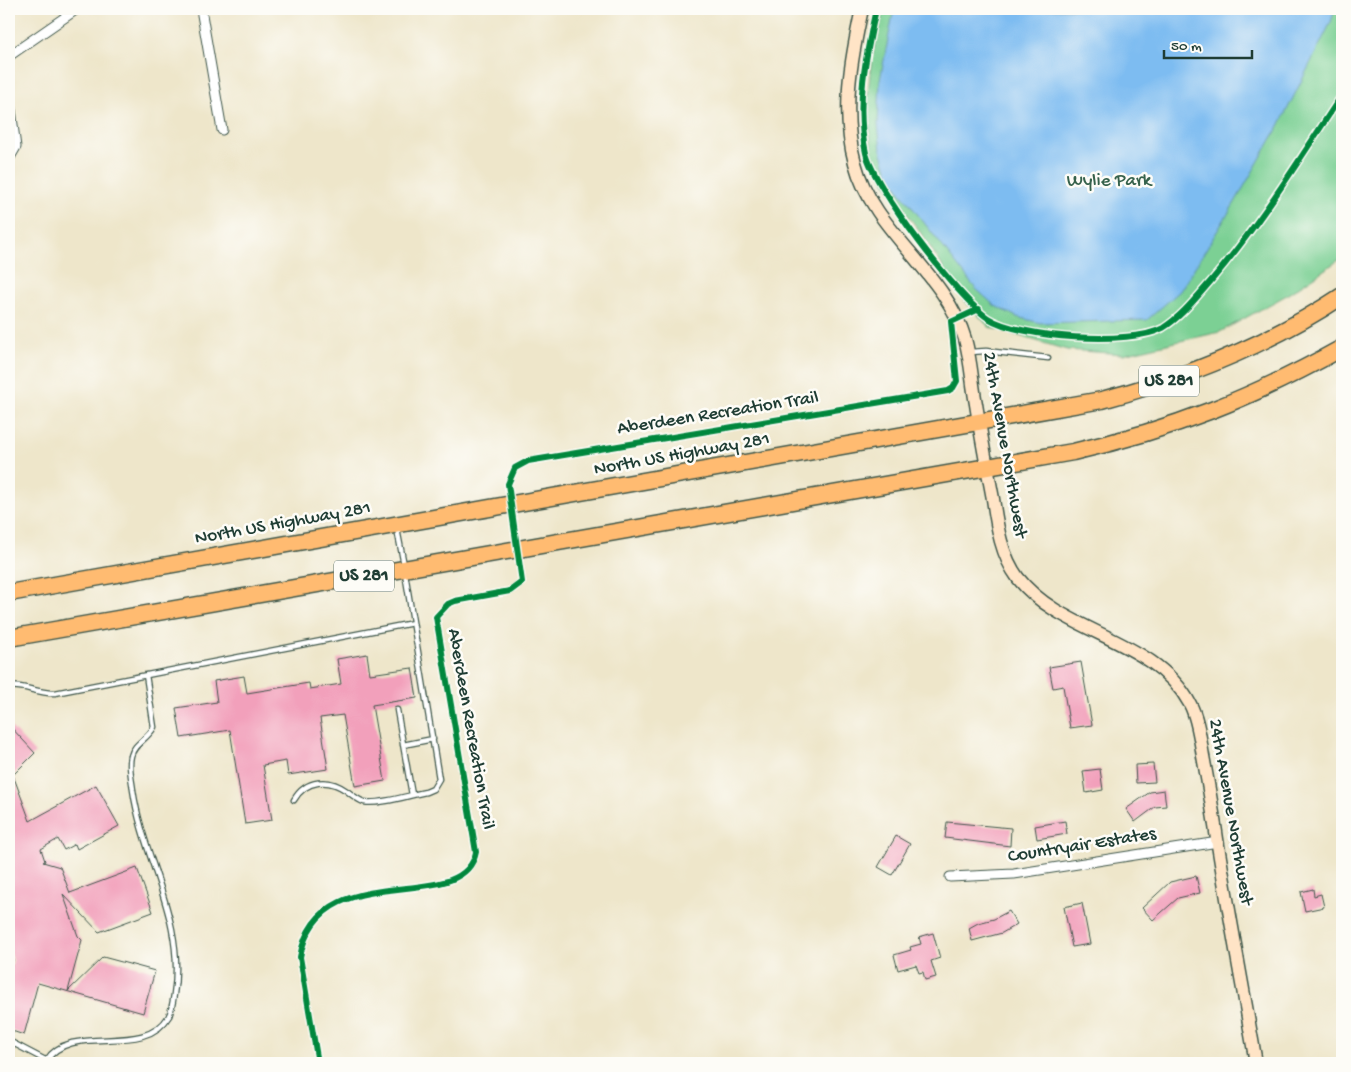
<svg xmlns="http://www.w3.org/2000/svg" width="1351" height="1072" viewBox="0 0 1351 1072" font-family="'Gochi Hand',sans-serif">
  <rect width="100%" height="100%" fill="#fdfcf7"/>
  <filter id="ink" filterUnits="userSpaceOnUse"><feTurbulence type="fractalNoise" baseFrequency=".02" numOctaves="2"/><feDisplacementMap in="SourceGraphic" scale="10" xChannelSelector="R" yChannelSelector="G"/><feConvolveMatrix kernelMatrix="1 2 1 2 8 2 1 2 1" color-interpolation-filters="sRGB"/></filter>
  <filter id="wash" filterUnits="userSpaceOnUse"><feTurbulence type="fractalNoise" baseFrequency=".0096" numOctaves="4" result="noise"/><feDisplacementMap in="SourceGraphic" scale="20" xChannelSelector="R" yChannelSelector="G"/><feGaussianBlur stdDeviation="1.12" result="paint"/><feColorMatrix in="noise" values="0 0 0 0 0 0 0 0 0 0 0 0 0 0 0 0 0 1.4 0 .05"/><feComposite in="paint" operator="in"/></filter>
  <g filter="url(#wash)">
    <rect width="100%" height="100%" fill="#eee6ca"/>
    <path fill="#7bd094" stroke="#4d8664" d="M 884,9 L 1342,9 L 1342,258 L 1285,296 L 1220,332 L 1123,354 L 1067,350 L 989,327 L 964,300 L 927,242 L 886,184 L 872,154 L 867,102 L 872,56 Z"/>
    <path fill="#7dbcf1" stroke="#4e7c92" d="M 894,9 L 1335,9 L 1331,22 L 1279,126 L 1234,204 L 1180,291 L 1147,320 L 1040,323 L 1017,317 L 995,306 L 975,288 L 901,193 L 888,172 L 881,150 L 878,125 L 880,80 Z"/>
    <g id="blocks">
      <path fill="#f2a0bb" d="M 367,654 L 370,674 L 412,668 L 417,698 L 372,705 L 385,781 L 355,786 L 343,715 L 320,718 L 328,769 L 288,775 L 286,761 L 263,765 L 272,820 L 245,824 L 230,730 L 181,738 L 176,708 L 217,702 L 214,681 L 244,676 L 247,693 L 309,683 L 310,689 L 341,684 L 337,659 Z
        M 1081,662 L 1092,725 L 1070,728 L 1063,686 L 1053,688 L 1049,667 Z
        M 9,725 L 35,753 L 13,775 L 30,821 L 96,785 L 119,826 L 77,849 L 75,844 L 64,850 L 58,839 L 41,849 L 45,861 L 43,862 L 60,867 L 70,893 L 137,868 L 153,912 L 99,932 L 63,894 L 78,936 L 82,940 L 68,991 L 103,957 L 155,971 L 143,1013 L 38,983 L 24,1035 L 9,1030 L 9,976 L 13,960 L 9,948 Z
        M 1153,764 L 1155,782 L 1136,783 L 1135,765 Z
        M 1100,769 L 1103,790 L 1086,793 L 1083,771 Z
        M 1164,790 L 1166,806 L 1155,807 L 1135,822 L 1126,809 L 1150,792 Z
        M 1065,821 L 1067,834 L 1037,839 L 1035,826 Z
        M 947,822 L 1011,828 L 1010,846 L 945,838 Z
        M 896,836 L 910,844 L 892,875 L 878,867 Z
        M 1196,876 L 1200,893 L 1178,898 L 1153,920 L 1142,908 L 1170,882 Z
        M 1313,889 L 1314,896 L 1321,894 L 1324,907 L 1305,911 L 1301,892 Z
        M 1082,903 L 1090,944 L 1072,947 L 1064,907 Z
        M 1009,911 L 1017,924 L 1002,933 L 972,941 L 969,928 L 978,923 L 994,919 Z
        M 933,933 L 940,958 L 931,961 L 936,977 L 925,980 L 923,972 L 919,973 L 916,965 L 898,970 L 894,955 L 911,950 L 910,947 L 921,944 L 919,937 Z"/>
    </g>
  </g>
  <g filter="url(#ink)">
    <use href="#blocks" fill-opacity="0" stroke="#3e564a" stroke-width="1"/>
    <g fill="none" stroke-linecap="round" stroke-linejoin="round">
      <defs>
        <path id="lane" d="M 970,352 L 986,351 L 1048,358
          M 397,529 L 404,565
          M 9,687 C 22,684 38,694 55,693 L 413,623
          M 397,710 L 412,795
          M 403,745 L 433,739
          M 294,800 C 306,779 329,778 347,791 C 352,795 358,800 364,802 C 379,805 410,795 426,792 L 433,789 L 439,779 L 405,573
          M 9,1041 L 51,1063
          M 46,1061 C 72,1020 143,1060 169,1016 C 172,1009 173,1001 174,994 C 186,922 143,859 133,790 C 132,780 128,767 131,756 C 134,743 148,739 154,727 L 146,675"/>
        <path id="street" d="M 201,9 L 222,130
          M 9,56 L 77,9
          M 9,95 L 16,147 L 9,159
          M 950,877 L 1014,874 L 1218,842"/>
        <path id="secondary" d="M 862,9 C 851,59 841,112 855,163 C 873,232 945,271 965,339 C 971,360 972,383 976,404 C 981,436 987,467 993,499 C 997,526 1001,555 1018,578 C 1063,635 1154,637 1190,704 C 1198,719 1200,739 1203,756 C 1208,783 1213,811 1217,839 C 1229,914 1243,988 1256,1063"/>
        <path id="highway" d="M 9,593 L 1102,400 C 1188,377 1268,345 1342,296
          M 9,638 L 1073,452 C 1174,429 1252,398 1342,348"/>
      </defs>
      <use href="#lane" stroke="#3e564a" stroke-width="7"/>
      <use href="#street" stroke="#3e564a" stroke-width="11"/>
      <use href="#secondary" stroke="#3e564a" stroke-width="15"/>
      <use href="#highway" stroke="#3e564a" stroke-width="19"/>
      <use href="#lane" stroke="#fff" stroke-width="4.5"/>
      <use href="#street" stroke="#fff" stroke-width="9"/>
      <use href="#secondary" stroke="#ffe4c6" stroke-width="12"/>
      <use href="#highway" stroke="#ffbb71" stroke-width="16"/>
      <defs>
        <path id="cycleway" d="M 876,9 C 866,55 855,106 866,153 C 874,188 958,298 988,318 C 1019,338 1131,346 1163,328 C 1181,317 1196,298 1210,282 C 1260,224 1300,158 1342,95
          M 318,1063 L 300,957 C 318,852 463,918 476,852 L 436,617 L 448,604 L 455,601 L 510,591 L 522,582 L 508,484 L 515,468 L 528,461 L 948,391 L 953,388 L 957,381 L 951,322 L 979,309"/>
      </defs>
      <use href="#cycleway" stroke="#fdfcf7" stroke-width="9"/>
      <use href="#cycleway" stroke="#00873e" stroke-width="6"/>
    </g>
  </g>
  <g text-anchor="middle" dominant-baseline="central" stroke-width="5" stroke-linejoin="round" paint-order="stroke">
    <g fill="#fdfcf7" stroke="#62766e" stroke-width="1">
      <rect x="1139" y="365.5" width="60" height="31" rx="4"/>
      <rect x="334" y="560.5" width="60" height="31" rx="4"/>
    </g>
    <g font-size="18" font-weight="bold" fill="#1f3d34">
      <text x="1169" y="381">US 281</text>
      <text x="364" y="576">US 281</text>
    </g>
    <g font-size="19" fill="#36624c" stroke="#fdfcf7">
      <text x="1109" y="181">Wylie Park</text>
    </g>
    <g font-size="19" fill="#1f3d34" stroke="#fdfcf7">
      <text transform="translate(718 414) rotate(-9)">Aberdeen Recreation Trail</text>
      <text transform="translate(1004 445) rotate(80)">24th Avenue Northwest</text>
      <text transform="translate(682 455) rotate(-10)">North US Highway 281</text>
      <text transform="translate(283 524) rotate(-10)">North US Highway 281</text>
      <text transform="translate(470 729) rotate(80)">Aberdeen Recreation Trail</text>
      <text transform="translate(1230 812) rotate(80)">24th Avenue Northwest</text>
      <text transform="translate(1082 846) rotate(-9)">Countryair Estates</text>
    </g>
  </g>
  <rect width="1351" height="1072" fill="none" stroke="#fdfcf7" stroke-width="30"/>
  <path d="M1164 50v8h88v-8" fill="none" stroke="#1f3d34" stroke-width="2.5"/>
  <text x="1171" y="50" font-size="15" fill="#1f3d34" stroke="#fdfcf7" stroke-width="4" paint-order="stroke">50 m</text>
</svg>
